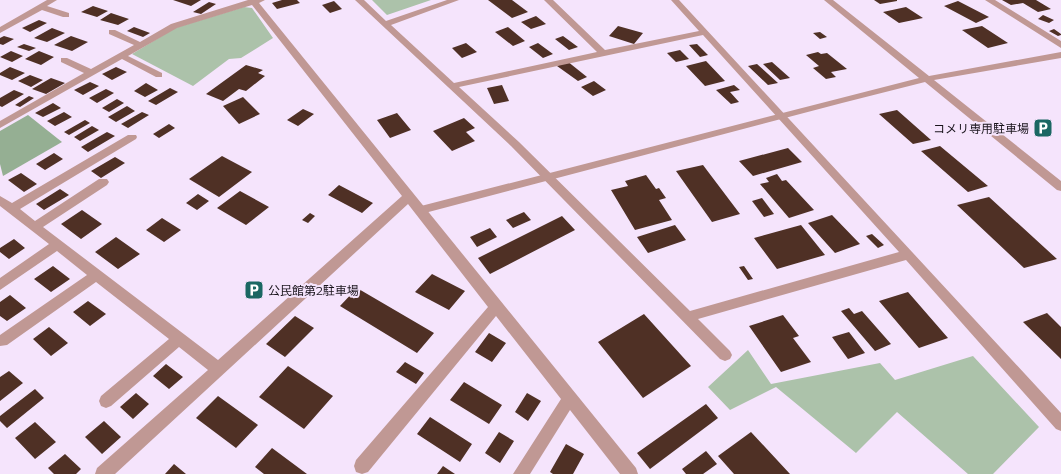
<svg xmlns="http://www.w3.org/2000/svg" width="1061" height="474" viewBox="0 0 1061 474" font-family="Montserrat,'Noto Sans JP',sans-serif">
  <rect width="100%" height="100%" fill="#f5e4fc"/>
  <path fill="#acc2aa" d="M 372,0 L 431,0 L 387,15 Z
    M 244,7 L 252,8 L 273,38 L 241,58 L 229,59 L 193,86 L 132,54 L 175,28 Z
    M 748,350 L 771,384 L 880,363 L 895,380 L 973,356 L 1039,427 L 993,474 L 968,474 L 897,412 L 856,453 L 776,387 L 730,410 L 708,387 Z"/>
  <path fill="#95af93" d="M 28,115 L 62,142 L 3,176 L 0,164 L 0,131 Z"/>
  <path fill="#4f3025" d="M 173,0 L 201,0 L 191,6 Z
    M 282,0 L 297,0 L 300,3 L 277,9 L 272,3 Z
    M 488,0 L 512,0 L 528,12 L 512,18 Z
    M 874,0 L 897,0 L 897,1 L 880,4 Z
    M 1002,0 L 1036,0 L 1051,9 L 1038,12 L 1023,3 L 1011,5 Z
    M 334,1 L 342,9 L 330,13 L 322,5 Z
    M 958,1 L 989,17 L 976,23 L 944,6 Z
    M 209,2 L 216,4 L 201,14 L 193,12 Z
    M 93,6 L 108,11 L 97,17 L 81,12 Z
    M 906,7 L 923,18 L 899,23 L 883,12 Z
    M 111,13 L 129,19 L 118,25 L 100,20 Z
    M 1043,15 L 1054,20 L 1049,23 L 1038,19 Z
    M 536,16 L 546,24 L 531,29 L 521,22 Z
    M 39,20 L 47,23 L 30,32 L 22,28 Z
    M 618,26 L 643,33 L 634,44 L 609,36 Z
    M 982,26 L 1008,43 L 988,48 L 962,30 Z
    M 134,27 L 150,33 L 143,37 L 127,31 Z
    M 508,27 L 525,41 L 513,46 L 495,32 Z
    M 52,28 L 65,33 L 47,42 L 34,38 Z
    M 1054,29 L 1061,34 L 1061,35 L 1058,36 L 1049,31 Z
    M 820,32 L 827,37 L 820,39 L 813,33 Z
    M 4,36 L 14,39 L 3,45 L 0,44 L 0,38 Z
    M 71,36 L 88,42 L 72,51 L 54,45 Z
    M 563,36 L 578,47 L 569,50 L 555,39 Z
    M 466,43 L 477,52 L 462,58 L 452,48 Z
    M 538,43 L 553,54 L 543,58 L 529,47 Z
    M 24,44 L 36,48 L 29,51 L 17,47 Z
    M 697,44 L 708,55 L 700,57 L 689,45 Z
    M 680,50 L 689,59 L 676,62 L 667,53 Z
    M 11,51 L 23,56 L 12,62 L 0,57 Z
    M 39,51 L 54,57 L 41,65 L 25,59 Z
    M 818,52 L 821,54 L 827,53 L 847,69 L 831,72 L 836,77 L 826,79 L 813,68 L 819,66 L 806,55 Z
    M 567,61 L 587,77 L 578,81 L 557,66 Z
    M 706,61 L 725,81 L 705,86 L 686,66 Z
    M 772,62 L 790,78 L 780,80 L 763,64 Z
    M 757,64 L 778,83 L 768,85 L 748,66 Z
    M 246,65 L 263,70 L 258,73 L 265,76 L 246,91 L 239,89 L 223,101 L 206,94 Z
    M 10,67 L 25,73 L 12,80 L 0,75 L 0,73 Z
    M 116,67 L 127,72 L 112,80 L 102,74 Z
    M 30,75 L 43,80 L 31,87 L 18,81 Z
    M 51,78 L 65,83 L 46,94 L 32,89 Z
    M 594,81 L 606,90 L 593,96 L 581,87 Z
    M 90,82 L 99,86 L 83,95 L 74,90 Z
    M 146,83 L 158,90 L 145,97 L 134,91 Z
    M 502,85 L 509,101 L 494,104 L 487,88 Z
    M 734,85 L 740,90 L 730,92 L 739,102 L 731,104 L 716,90 Z
    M 170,88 L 178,92 L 156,105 L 148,101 Z
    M 106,89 L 114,93 L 97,103 L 89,98 Z
    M 14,90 L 24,94 L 2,107 L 0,106 L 0,98 Z
    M 29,96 L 34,98 L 20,107 L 15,105 Z
    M 243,97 L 260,114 L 239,124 L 223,106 Z
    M 117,99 L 124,103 L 109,112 L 102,108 Z
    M 53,103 L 61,108 L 43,117 L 35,113 Z
    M 127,106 L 135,111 L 116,122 L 108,117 Z
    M 303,109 L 314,114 L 298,126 L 287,120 Z
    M 897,110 L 931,140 L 913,144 L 879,114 Z
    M 64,112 L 72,117 L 55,126 L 47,121 Z
    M 142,112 L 149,115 L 128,128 L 121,124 Z
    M 397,113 L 411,130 L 390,138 L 377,120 Z
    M 464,118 L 475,128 L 466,132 L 475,141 L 452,151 L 433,131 Z
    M 85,120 L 90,123 L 69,135 L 64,132 Z
    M 169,124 L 175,128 L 159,138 L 153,134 Z
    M 92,126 L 99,130 L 80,141 L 74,137 Z
    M 107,132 L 115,136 L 88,152 L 81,147 Z
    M 940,146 L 988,186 L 968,192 L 921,151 Z
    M 788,148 L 802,162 L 753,176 L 739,161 Z
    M 54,153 L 63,159 L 45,170 L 36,164 Z
    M 222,156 L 252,172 L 219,197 L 189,179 Z
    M 115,157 L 125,163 L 101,178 L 91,171 Z
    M 703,165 L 740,214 L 712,222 L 676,171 Z
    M 21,173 L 37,184 L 24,192 L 8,180 Z
    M 777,174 L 782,181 L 786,180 L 814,210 L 789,218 L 760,184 L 769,182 L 766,178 Z
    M 646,175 L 656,189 L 659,188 L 666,198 L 659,200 L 672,220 L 635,230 L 611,190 L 628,186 L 625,181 Z
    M 339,185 L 373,203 L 362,213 L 328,195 Z
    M 60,189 L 69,195 L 44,210 L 36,204 Z
    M 240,191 L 269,207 L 246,225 L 217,208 Z
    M 198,194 L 209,201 L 197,210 L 186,203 Z
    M 989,197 L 1057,259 L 1024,268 L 957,205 Z
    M 762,198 L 774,214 L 764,217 L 752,201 Z
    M 82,210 L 102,224 L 81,239 L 61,224 Z
    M 524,212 L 531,220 L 513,228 L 506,220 Z
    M 310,213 L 315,216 L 308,223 L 302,220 Z
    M 832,215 L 860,244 L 835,253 L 808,223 Z
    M 562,216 L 575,230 L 490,274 L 478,258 Z
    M 162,218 L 181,230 L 164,242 L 146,230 Z
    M 675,225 L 686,240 L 648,253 L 637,237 Z
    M 801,225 L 825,255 L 777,269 L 754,238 Z
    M 490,228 L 497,237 L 477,247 L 470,237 Z
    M 872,234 L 884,245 L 878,248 L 866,236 Z
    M 116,237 L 140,254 L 118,269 L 95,252 Z
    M 14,239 L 25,248 L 9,259 L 0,252 L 0,248 Z
    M 53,266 L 70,279 L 51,292 L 34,279 Z
    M 744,266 L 753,279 L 748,280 L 739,267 Z
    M 432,274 L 465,291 L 449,310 L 415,292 Z
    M 357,288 L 434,333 L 417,353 L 340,306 Z
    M 908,292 L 948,338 L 919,348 L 879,301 Z
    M 10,295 L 26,308 L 7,321 L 0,316 L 0,302 Z
    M 88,301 L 106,314 L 90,326 L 73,312 Z
    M 849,308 L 854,314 L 862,311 L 891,344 L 875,351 L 841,311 Z
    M 1047,313 L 1061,327 L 1061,359 L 1023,322 Z
    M 644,314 L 691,366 L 643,398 L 598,342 Z
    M 783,315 L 799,336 L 793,338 L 811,362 L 781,372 L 749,326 Z
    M 295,316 L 314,328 L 285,357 L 266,344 Z
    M 49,327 L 68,343 L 51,356 L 33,339 Z
    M 849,332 L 865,353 L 848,359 L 832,337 Z
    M 489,333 L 506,343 L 492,362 L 475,352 Z
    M 405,362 L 424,373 L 416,384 L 396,372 Z
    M 166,364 L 183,377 L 169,389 L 153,376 Z
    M 288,366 L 333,396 L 304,429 L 259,397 Z
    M 9,371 L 23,383 L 0,401 L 0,377 Z
    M 464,382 L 502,405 L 489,424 L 450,400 Z
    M 35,389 L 44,398 L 7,428 L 0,421 L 0,416 Z
    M 136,393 L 149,404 L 133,419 L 120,407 Z
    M 527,393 L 541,401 L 528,421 L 515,412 Z
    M 218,396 L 258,425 L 236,448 L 196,418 Z
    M 706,404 L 718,418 L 650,469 L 637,453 Z
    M 430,417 L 472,444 L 460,462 L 417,434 Z
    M 104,421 L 121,437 L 102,454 L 85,437 Z
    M 35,422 L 56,442 L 35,459 L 15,438 Z
    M 499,432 L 514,441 L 500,463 L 485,453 Z
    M 751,432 L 790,474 L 734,474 L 718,456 Z
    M 566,444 L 584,454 L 573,474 L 553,474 L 550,472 Z
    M 272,448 L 307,474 L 264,474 L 255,467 Z
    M 706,451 L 717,464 L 703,474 L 686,474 L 682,469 Z
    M 65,454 L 81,469 L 76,474 L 54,474 L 48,468 Z
    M 174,464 L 186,474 L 165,474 Z
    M 443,466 L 455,474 L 437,474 Z"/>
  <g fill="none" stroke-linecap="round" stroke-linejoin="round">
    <path fill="#c09894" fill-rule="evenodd" d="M 47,0 L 57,0 L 47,6 L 69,13 L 69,17 L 63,17 L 42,10 L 0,33 L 0,27 Z
      M 248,0 L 265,0 L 259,3 L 636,468 L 638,474 L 620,474 L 570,410 L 530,474 L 513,474 L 561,399 L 496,316 L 368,472 L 362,474 L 356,472 L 354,466 L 356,460 L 488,307 L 408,204 L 115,474 L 95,474 L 97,468 L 208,370 L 179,347 L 111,406 L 106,408 L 101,406 L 99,401 L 101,396 L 169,339 L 96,282 L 7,345 L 0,346 L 0,335 L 87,275 L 57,251 L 0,290 L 0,278 L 49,244 L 0,206 L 0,196 L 12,203 L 128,135 L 136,135 L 137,137 L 136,139 L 20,209 L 35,221 L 99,179 L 107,179 L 109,182 L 107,185 L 43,227 L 218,360 L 402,196 L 252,5 L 177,28 L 128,56 L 162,73 L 162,77 L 156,77 L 122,59 L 0,128 L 0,121 L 84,73 L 61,62 L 61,58 L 67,58 L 91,69 L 134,45 L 109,34 L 109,30 L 115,30 L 140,42 L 171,24 Z
      M 355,0 L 364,0 L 386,21 L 447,0 L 459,0 L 391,25 L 454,83 L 597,52 L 544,0 L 553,0 L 605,50 L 699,31 L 671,0 L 679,0 L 1061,413 L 1061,431 L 1056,429 L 906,260 L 698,319 L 730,351 L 732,355 L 730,359 L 725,361 L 720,359 L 511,146 ZM 703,35 L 899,252 L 690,311 L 519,142 L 459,87 Z
      M 985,0 L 995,0 L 1061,41 L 1061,48 Z"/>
    <path fill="#c09894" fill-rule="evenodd" d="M 824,0 L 833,0 L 929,76 L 1061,52 L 1061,58 L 934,80 L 1061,181 L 1061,191 L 1057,190 L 925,82 L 842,103 L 421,214 L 417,213 L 415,210 L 417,207 L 421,206 L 919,78 Z"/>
  </g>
  <defs>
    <symbol id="parking-square" viewBox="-11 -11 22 22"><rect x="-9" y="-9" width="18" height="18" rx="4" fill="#1b6763" stroke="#f5e4fc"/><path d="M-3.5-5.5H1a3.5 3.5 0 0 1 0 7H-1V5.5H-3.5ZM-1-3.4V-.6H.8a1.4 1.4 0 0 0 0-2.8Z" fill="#fff"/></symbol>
  </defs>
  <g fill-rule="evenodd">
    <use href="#parking-square" x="1032" y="117" width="22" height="22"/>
    <use href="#parking-square" x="243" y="279" width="22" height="22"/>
  </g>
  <g text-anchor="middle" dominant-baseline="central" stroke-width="4" stroke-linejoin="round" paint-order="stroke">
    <g font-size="12" fill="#19141c" stroke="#f5e4fc" text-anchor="end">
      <text x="1029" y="128">コメリ専用駐車場</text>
      <text x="268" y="290" text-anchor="start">公民館第2駐車場</text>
    </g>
  </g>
</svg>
